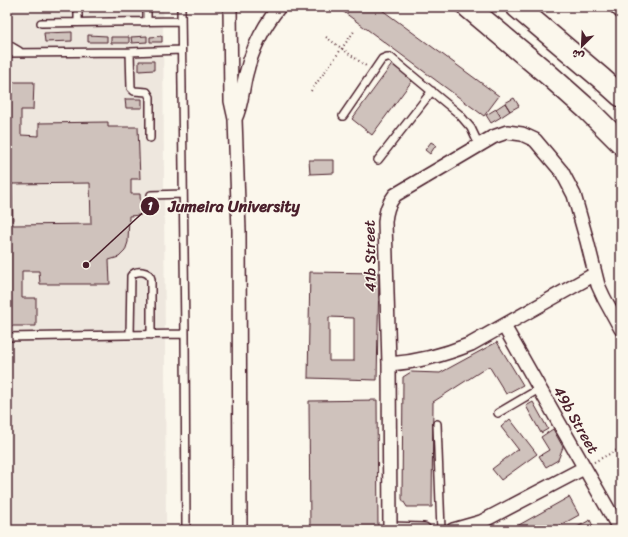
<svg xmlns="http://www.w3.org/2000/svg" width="628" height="537" viewBox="0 0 628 537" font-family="Sriracha,'Playpen Sans Arabic',sans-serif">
  <rect width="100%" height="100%" fill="#fbf7ec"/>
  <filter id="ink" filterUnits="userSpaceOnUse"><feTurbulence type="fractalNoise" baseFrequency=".025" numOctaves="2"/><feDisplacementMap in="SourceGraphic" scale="8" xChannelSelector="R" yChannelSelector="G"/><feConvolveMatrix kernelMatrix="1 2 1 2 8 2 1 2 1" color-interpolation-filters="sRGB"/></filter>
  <g filter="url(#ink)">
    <path fill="#eee7de" d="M 7,7 L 163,7 L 166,530 L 7,530 Z"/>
    <path fill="#cfc2bc" stroke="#4a1f2b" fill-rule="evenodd" d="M 48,7 L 64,7 L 64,11 Z
      M 337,7 L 378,7 L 499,96 L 484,116 Z
      M 72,32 L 72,41 L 45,42 L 44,33 Z
      M 88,35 L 107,36 L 107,42 L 88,42 Z
      M 147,36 L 147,42 L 132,43 L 131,37 Z
      M 162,36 L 162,42 L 150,42 L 150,37 Z
      M 111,37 L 129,37 L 129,43 L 111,43 Z
      M 139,61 L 154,61 L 154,70 L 139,71 Z
      M 393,63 L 414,78 L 372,135 L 352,119 Z
      M 7,82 L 34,82 L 33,110 L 21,110 L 21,135 L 39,136 L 39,123 L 108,122 L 108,127 L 138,127 L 140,179 L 131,179 L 131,194 L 140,194 L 141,215 L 129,216 L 128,242 L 125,251 L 119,257 L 109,260 L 110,284 L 40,284 L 39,271 L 22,271 L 22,298 L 36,298 L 36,326 L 7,326 ZM 90,183 L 91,224 L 13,225 L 12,184 Z
      M 514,98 L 519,106 L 510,111 L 505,103 Z
      M 125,99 L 142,99 L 142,108 L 126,108 Z
      M 505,103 L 510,111 L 501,117 L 496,109 Z
      M 496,109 L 501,117 L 491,123 L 486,115 Z
      M 431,142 L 436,145 L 430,154 L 425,150 Z
      M 309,160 L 334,160 L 334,173 L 310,174 Z
      M 310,272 L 379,273 L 377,380 L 308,378 ZM 329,317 L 354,318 L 354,361 L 329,361 Z
      M 497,342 L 523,385 L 506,394 L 489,366 L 433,402 L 432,507 L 407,507 L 402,499 L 403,377 L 411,372 L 440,373 Z
      M 377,400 L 378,530 L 310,530 L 309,401 Z
      M 533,402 L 548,429 L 541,433 L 526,406 Z
      M 510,419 L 537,454 L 501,480 L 492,469 L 518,449 L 501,427 Z
      M 553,429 L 563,447 L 558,460 L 546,467 L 539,456 L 549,450 L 541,437 Z
      M 569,497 L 579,515 L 552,530 L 510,530 Z
      M 590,520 L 595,530 L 572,530 Z"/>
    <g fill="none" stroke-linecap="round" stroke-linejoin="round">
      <defs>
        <path id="service" d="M 78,7 L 78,22
          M 147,7 L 147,22
          M 181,7 L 185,334 L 186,530
          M 612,7 L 621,16
          M 41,23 L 181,21
          M 7,44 L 19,51
          M 130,52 L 131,88 L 134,91 L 147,92 L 150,97 L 150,138
          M 7,53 L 130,52 L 181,50
          M 343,116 L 382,59 L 387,57 L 390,57 L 459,114 L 471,128 L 479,145
          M 378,160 L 432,91
          M 151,195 L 183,194
          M 130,335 L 131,276 C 136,269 149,271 151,279 L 151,335
          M 7,337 L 185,334
          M 498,413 L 539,389
          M 437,424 L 441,530"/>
        <path id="minor" d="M 230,7 L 231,101 L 235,119 L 239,231 L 240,530
          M 235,119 C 242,105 242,89 246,74 C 252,49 263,27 279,7
          M 504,326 L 620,530
          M 389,364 C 418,362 444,355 471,344 L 595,274
          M 390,529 L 424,530
          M 390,530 L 389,364 L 385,222 C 386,211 388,204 395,195 L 493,137 L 507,132 L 522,134 L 535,140 L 562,172 L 574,195 L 587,241 L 598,285 L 604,298 L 621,329
          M 453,530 L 481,522 L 584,468"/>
        <path id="primary" d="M 468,7 L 550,76 L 587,109 L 621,143
          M 517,7 L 601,78 L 621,96"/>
      </defs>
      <use href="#service" stroke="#4a1f2b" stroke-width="10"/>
      <use href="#minor" stroke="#4a1f2b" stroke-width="16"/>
      <use href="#primary" stroke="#4a1f2b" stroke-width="24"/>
      <path stroke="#4a1f2b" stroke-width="2" stroke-dasharray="1 3" stroke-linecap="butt" d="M 326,37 L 366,66
        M 311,91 L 355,30
        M 594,462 L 621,448"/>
      <use href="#service" stroke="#fbf7ec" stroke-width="7"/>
      <use href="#minor" stroke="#fbf7ec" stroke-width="13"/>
      <use href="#primary" stroke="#fbf7ec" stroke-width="21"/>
    </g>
  </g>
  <g text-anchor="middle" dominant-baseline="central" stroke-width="3" stroke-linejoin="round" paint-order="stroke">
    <g font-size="15" fill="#4a1f2b" stroke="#fbf7ec">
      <text transform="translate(370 256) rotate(-91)">41b Street</text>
      <text transform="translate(576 420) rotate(60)">49b Street</text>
    </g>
  </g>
  <path fill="none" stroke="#4a1f2b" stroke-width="1.5" d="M86 265L150 206"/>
  <g fill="#4a1f2b" stroke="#fbf7ec" stroke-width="1.5">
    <circle cx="86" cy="265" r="4"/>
    <circle cx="150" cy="206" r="10"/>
  </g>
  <g font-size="12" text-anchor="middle" font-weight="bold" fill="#fff">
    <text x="150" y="210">1</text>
  </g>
  <g font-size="16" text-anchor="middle" font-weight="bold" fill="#4a1f2b" stroke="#fbf7ec" stroke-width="3" stroke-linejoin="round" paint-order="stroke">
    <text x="234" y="212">Jumeira University</text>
  </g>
  <rect width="628" height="537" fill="none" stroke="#fbf7ec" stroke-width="24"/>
  <rect x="12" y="12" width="604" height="513" fill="none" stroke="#4a1f2b" stroke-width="1.5" filter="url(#ink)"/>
  <g transform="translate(582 46) rotate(204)" stroke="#fbf7ec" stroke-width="3" paint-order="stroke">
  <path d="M0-3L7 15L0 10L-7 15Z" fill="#4a1f2b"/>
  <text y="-6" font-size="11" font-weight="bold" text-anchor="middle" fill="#4a1f2b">ش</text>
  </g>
</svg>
